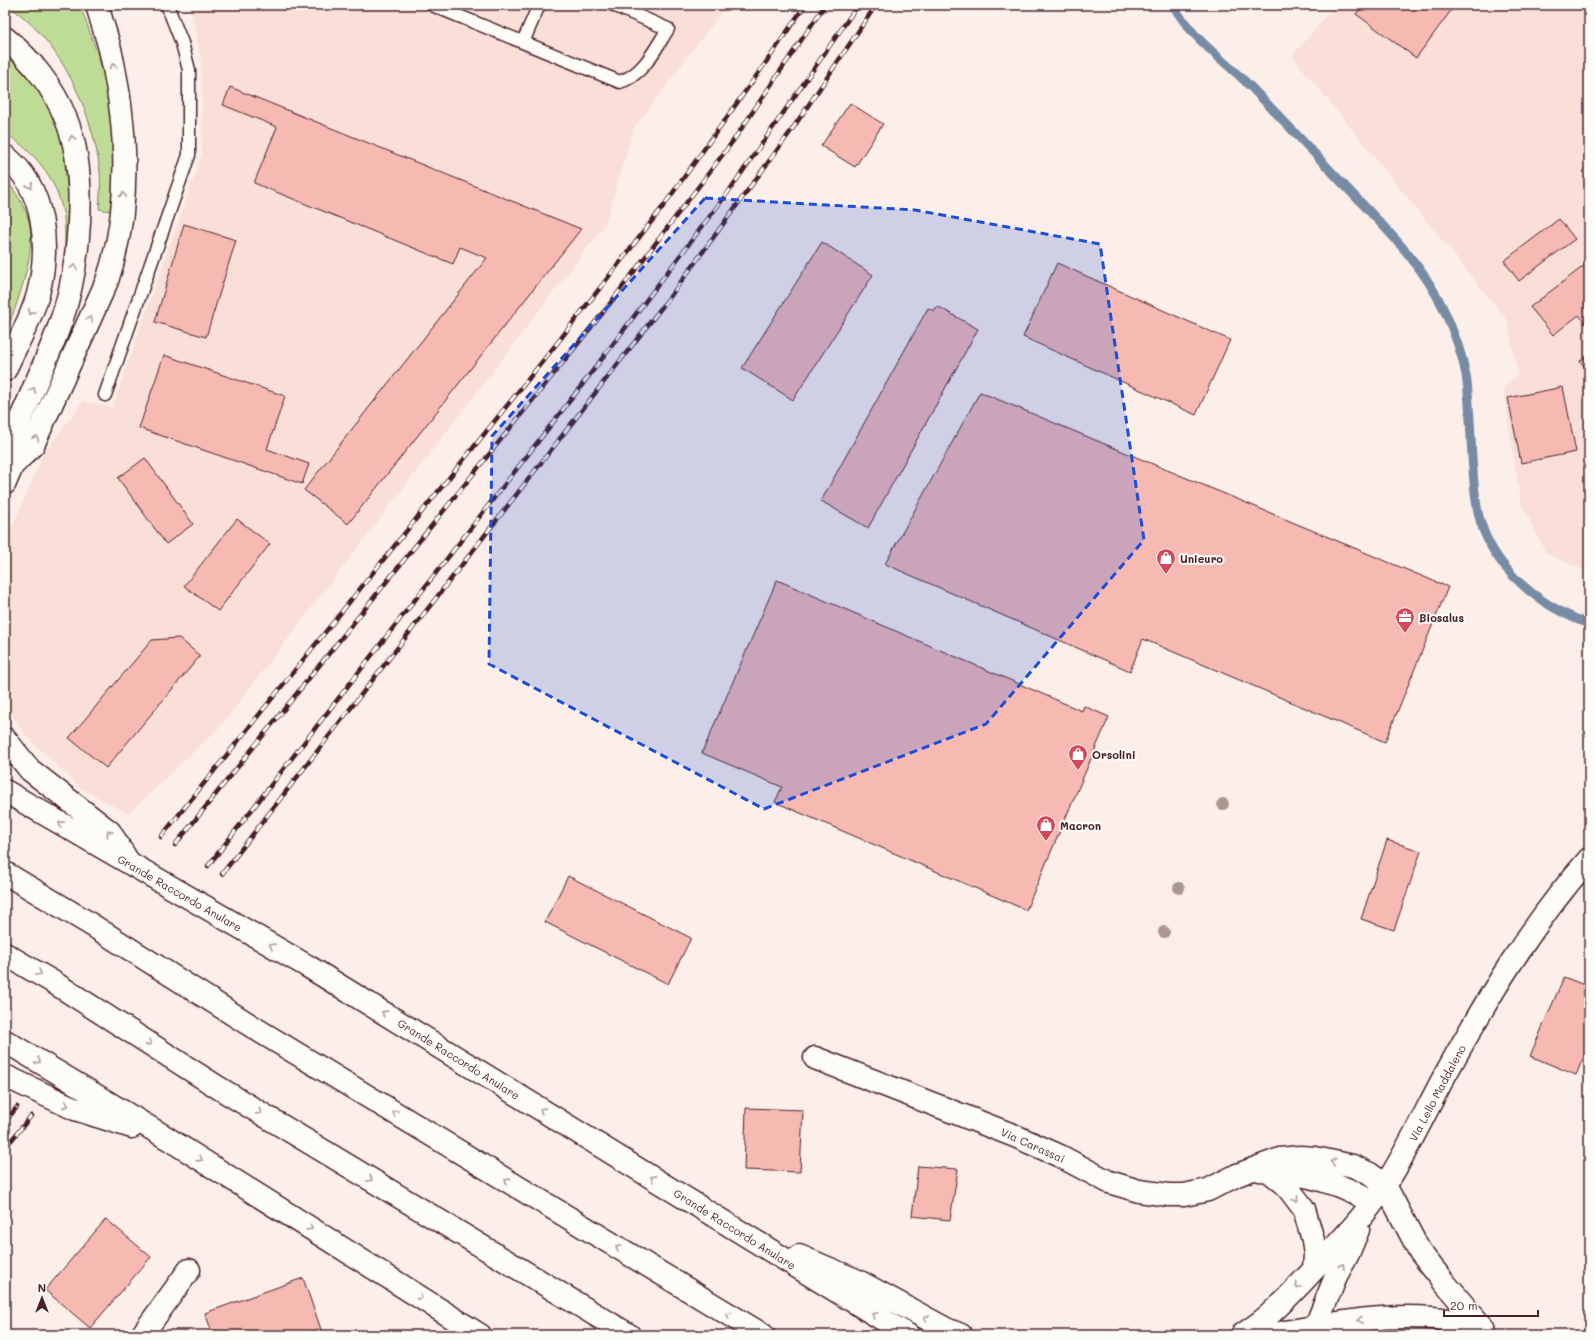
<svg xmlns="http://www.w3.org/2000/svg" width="1594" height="1340" viewBox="0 0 1594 1340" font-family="Mali,sans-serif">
  <rect width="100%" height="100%" fill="#fcefe9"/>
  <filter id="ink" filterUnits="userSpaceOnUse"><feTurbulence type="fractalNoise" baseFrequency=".025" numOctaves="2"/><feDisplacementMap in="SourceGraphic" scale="8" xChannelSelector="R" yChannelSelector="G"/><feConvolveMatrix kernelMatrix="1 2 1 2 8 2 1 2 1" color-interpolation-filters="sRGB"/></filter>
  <g filter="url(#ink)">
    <path fill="#fadfd9" d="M 190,5 L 727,5 L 634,128 L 605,225 L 221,726 L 128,814 L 82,789 L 27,737 L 5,705 L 5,544 L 43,455 L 83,401 L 112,408 L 202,155 L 201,58 Z
      M 1335,5 L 1589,5 L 1589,573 L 1546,553 L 1521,503 L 1503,388 L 1518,375 L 1507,320 L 1292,56 Z"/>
    <path fill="#bedc95" stroke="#847e60" d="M 7,5 L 80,5 C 89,30 99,55 105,81 C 115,124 114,168 116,212 L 99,209 C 100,197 101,184 100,172 C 93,111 60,39 7,5 Z
      M 5,51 L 46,96 L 59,129 L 64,153 L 68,198 L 65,274 C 64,256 66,236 64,218 C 58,180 37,154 5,133 Z
      M 5,178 C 15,190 25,207 29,221 C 37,254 16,305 5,336 Z"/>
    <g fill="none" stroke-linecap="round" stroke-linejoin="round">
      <path stroke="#788ba5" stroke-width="9" d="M 1173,5 C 1193,40 1223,59 1251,87 C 1283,120 1314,153 1346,187 C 1382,225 1423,263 1445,312 C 1454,332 1462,354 1466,375 C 1472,417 1470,459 1476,500 C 1483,561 1534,604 1589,624"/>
    </g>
    <path fill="#f6bab3" stroke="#4a1f2b" d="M 1363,5 L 1455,5 L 1416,58 L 1356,14 Z
      M 230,87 L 581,229 L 348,524 L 304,490 L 487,258 L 460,247 L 453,264 L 254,183 L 277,127 L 223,105 Z
      M 850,103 L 883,124 L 855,167 L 821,146 Z
      M 1559,219 L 1575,239 L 1519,281 L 1504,261 Z
      M 184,224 L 236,240 L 206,337 L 155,322 Z
      M 822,242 L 873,275 L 793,400 L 742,368 Z
      M 1057,263 L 1230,340 L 1196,415 L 1023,337 Z
      M 1585,265 L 1589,269 L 1589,328 L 1579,315 L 1553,335 L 1530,307 Z
      M 937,306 L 978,329 L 868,528 L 821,501 L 928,308 L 934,311 Z
      M 1589,354 L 1589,373 L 1580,361 Z
      M 164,355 L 285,396 L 267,449 L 309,464 L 302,484 L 139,428 Z
      M 1563,387 L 1576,452 L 1521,463 L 1508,398 Z
      M 980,392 L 1448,587 L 1385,742 L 1143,639 L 1130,671 L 885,564 Z
      M 145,458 L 193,524 L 166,544 L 118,478 Z
      M 237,519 L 270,544 L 218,611 L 184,586 Z
      M 777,580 L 1082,711 L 1084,706 L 1109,717 L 1026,910 L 775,802 L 782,787 L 702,753 Z
      M 179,638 L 200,656 L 106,768 L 69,738 L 152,640 Z
      M 1387,840 L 1421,851 L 1394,930 L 1361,919 Z
      M 568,876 L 691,938 L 668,984 L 545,922 Z
      M 1564,977 L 1589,987 L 1589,1044 L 1576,1075 L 1530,1056 Z
      M 746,1108 L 803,1110 L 800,1172 L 744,1170 Z
      M 918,1166 L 958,1169 L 950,1220 L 912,1216 Z
      M 106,1219 L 151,1257 L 90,1328 L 45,1290 Z
      M 303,1278 L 323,1335 L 213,1335 L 205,1313 Z"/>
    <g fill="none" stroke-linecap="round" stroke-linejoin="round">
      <defs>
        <path id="service" d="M 432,5 L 620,82 C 644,74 655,49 668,29 L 613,5
          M 523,42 L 539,5
          M 105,395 L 189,155 L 189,70 L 182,43 L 167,5"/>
        <path id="minor" d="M 815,1058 L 1015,1136 L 1060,1156 L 1109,1182 L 1139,1191 L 1169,1195 L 1184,1195 L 1208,1190 L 1237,1175 L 1280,1159 L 1300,1157 L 1315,1158 L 1353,1166 L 1370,1174 L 1385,1185 L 1420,1252 L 1443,1281 L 1483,1328
          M 1259,1170 C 1298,1172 1339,1181 1372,1203
          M 1270,1172 L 1285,1184 L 1304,1209 L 1313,1240 L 1315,1255 L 1314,1269
          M 1315,1328 L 1336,1276 L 1348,1254 L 1358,1230
          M 142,1335 L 189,1270
          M 1242,1335 C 1252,1328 1263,1321 1271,1313 C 1292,1294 1311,1273 1330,1252 C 1350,1231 1370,1209 1386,1184 C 1408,1150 1425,1112 1445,1075 C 1487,999 1531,924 1589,859"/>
        <path id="motorway" d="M 5,38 C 31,59 54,88 66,119 C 89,174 80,271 59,327 C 50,352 38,377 28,402 C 24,412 18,422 16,433 C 13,443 14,455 12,466 C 10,472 7,477 5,483
          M 5,156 C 46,188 50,247 38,294 C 31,320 16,345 5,370
          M 11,467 L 33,445 L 107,281 C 132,207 127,124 110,49 C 106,34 101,20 97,5
          M 5,739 L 30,770 L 110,832 L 129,863
          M 5,791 L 309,967 L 908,1335
          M 5,873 L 87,922 L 261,1032 L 763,1335
          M 5,954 L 53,982 L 219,1088 L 629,1335
          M 5,1041 L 167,1138 L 480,1335
          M 5,1076 L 75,1109 L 132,1127
          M 799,1256 L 858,1281 L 946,1329 L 961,1335
          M 1268,1335 C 1322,1326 1377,1313 1432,1318 C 1450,1319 1466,1324 1483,1328"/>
      </defs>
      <use href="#service" stroke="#4a1f2b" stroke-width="15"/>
      <use href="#minor" stroke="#4a1f2b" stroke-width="25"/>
      <use href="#motorway" stroke="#4a1f2b" stroke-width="25"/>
      <use href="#service" stroke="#fdfcf7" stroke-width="12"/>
      <use href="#minor" stroke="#fdfcf7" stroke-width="22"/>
      <use href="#motorway" stroke="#fdfcf7" stroke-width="22"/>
      <defs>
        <path id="rail" d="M 161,837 L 558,342 L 662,208 L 774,51 L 805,5
          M 175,845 L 605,310 L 733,141 L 825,5
          M 208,866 L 582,385 L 729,191 L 858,5
          M 222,874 L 672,294 L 791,131 L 876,5
          M 5,1122 L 17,1107
          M 5,1148 L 31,1116"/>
      </defs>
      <use href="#rail" stroke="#4a1f2b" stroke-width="4.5"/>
      <use href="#rail" stroke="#fdfcf7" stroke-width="3" stroke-dasharray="9" stroke-linecap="butt"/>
    </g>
    <g fill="#aa968f">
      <circle cx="1223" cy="804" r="6"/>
      <circle cx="1179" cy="888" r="6"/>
      <circle cx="1164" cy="932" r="6"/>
    </g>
    <defs><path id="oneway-chevron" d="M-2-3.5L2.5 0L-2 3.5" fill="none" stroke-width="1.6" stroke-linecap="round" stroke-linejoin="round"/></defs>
    <g stroke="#ac999b">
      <use href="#oneway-chevron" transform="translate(113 66) rotate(-100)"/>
      <use href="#oneway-chevron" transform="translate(72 138) rotate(-102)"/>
      <use href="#oneway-chevron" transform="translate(30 186) rotate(63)"/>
      <use href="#oneway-chevron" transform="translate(123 195) rotate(-87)"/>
      <use href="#oneway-chevron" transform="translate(74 267) rotate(-80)"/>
      <use href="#oneway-chevron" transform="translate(31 312) rotate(113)"/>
      <use href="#oneway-chevron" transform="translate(90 319) rotate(-65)"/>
      <use href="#oneway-chevron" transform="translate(33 390) rotate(-68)"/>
      <use href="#oneway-chevron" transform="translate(36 438) rotate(-65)"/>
      <use href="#oneway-chevron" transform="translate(61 824) rotate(-150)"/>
      <use href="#oneway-chevron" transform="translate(109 833) rotate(-132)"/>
      <use href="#oneway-chevron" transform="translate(272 946) rotate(-150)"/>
      <use href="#oneway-chevron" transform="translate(39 973) rotate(30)"/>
      <use href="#oneway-chevron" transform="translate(384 1013) rotate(-148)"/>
      <use href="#oneway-chevron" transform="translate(149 1043) rotate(33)"/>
      <use href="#oneway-chevron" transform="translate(38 1061) rotate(31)"/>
      <use href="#oneway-chevron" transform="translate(66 1105) rotate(24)"/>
      <use href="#oneway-chevron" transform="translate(542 1110) rotate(-148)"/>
      <use href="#oneway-chevron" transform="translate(259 1112) rotate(31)"/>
      <use href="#oneway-chevron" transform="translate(395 1113) rotate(-149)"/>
      <use href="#oneway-chevron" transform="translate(200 1159) rotate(32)"/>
      <use href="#oneway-chevron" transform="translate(1333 1162) rotate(-168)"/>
      <use href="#oneway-chevron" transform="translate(653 1178) rotate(-148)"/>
      <use href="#oneway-chevron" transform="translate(370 1179) rotate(31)"/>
      <use href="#oneway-chevron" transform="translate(507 1181) rotate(-149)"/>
      <use href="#oneway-chevron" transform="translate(1296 1199) rotate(53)"/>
      <use href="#oneway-chevron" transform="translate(310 1228) rotate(32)"/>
      <use href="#oneway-chevron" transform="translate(618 1248) rotate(-149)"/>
      <use href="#oneway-chevron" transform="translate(1342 1266) rotate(-61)"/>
      <use href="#oneway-chevron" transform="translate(1298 1286) rotate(134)"/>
      <use href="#oneway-chevron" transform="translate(420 1297) rotate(32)"/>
      <use href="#oneway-chevron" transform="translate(729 1315) rotate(-149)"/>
      <use href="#oneway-chevron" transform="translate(874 1315) rotate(-148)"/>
      <use href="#oneway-chevron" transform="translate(926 1318) rotate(-152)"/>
      <use href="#oneway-chevron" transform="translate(1360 1320) rotate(171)"/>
    </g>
  </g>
  <path fill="#1d4ed8" fill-opacity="0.2" stroke="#1d4ed8" stroke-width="3" stroke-dasharray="8 5" stroke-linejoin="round" d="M 705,198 L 915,210 L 1100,244 L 1144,540 L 986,724 L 764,809 L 489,664 L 492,436 Z"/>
  <defs>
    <symbol id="shop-pin" viewBox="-11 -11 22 30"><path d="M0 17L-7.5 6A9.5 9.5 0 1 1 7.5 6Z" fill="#d1495b" stroke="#fdfcf7"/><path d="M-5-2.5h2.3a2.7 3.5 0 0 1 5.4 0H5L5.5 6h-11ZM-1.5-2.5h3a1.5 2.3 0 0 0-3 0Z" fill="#fff"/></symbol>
    <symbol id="office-pin" viewBox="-11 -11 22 30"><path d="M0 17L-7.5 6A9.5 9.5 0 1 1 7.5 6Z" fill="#d1495b" stroke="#fdfcf7"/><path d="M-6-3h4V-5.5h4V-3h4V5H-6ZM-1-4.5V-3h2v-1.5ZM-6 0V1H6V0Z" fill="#fff"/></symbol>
  </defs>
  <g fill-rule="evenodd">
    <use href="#shop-pin" x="1155" y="547" width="22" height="30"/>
    <use href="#office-pin" x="1394" y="606" width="22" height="30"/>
    <use href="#shop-pin" x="1067" y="743" width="22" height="30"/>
    <use href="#shop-pin" x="1035" y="814" width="22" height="30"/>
  </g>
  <g text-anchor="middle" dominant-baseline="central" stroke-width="4" stroke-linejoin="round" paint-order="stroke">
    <g font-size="11" font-weight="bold" fill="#4a1f2b" stroke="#fdfcf7" text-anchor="start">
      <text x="1180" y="558">Unieuro</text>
      <text x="1419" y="617">Biosalus</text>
      <text x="1092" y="754">Orsolini</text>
      <text x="1060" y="825">Macron</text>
    </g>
    <g font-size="11" fill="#4a1f2b" stroke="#fdfcf7">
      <text transform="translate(180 893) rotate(30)">Grande Raccordo Anulare</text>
      <text transform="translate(459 1059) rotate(32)">Grande Raccordo Anulare</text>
      <text transform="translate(1437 1093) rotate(-62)">Via Lello Maddaleno</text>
      <text transform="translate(1033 1145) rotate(24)">Via Carassai</text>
      <text transform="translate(735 1229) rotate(32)">Grande Raccordo Anulare</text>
    </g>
  </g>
  <rect width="1594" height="1340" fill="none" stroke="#fdfcf7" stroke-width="20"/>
  <rect x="10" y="10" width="1574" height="1320" fill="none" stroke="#4a1f2b" stroke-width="1.5" filter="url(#ink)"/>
  <g transform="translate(42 1298)" stroke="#fdfcf7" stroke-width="3" paint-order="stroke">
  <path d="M0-3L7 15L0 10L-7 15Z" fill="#4a1f2b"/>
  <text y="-6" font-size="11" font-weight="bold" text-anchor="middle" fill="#4a1f2b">N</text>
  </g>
  <path d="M1444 1310v6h94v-6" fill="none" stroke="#4a1f2b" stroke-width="2"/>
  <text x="1450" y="1310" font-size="12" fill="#4a1f2b" stroke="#fdfcf7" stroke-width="3" paint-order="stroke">20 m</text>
</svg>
